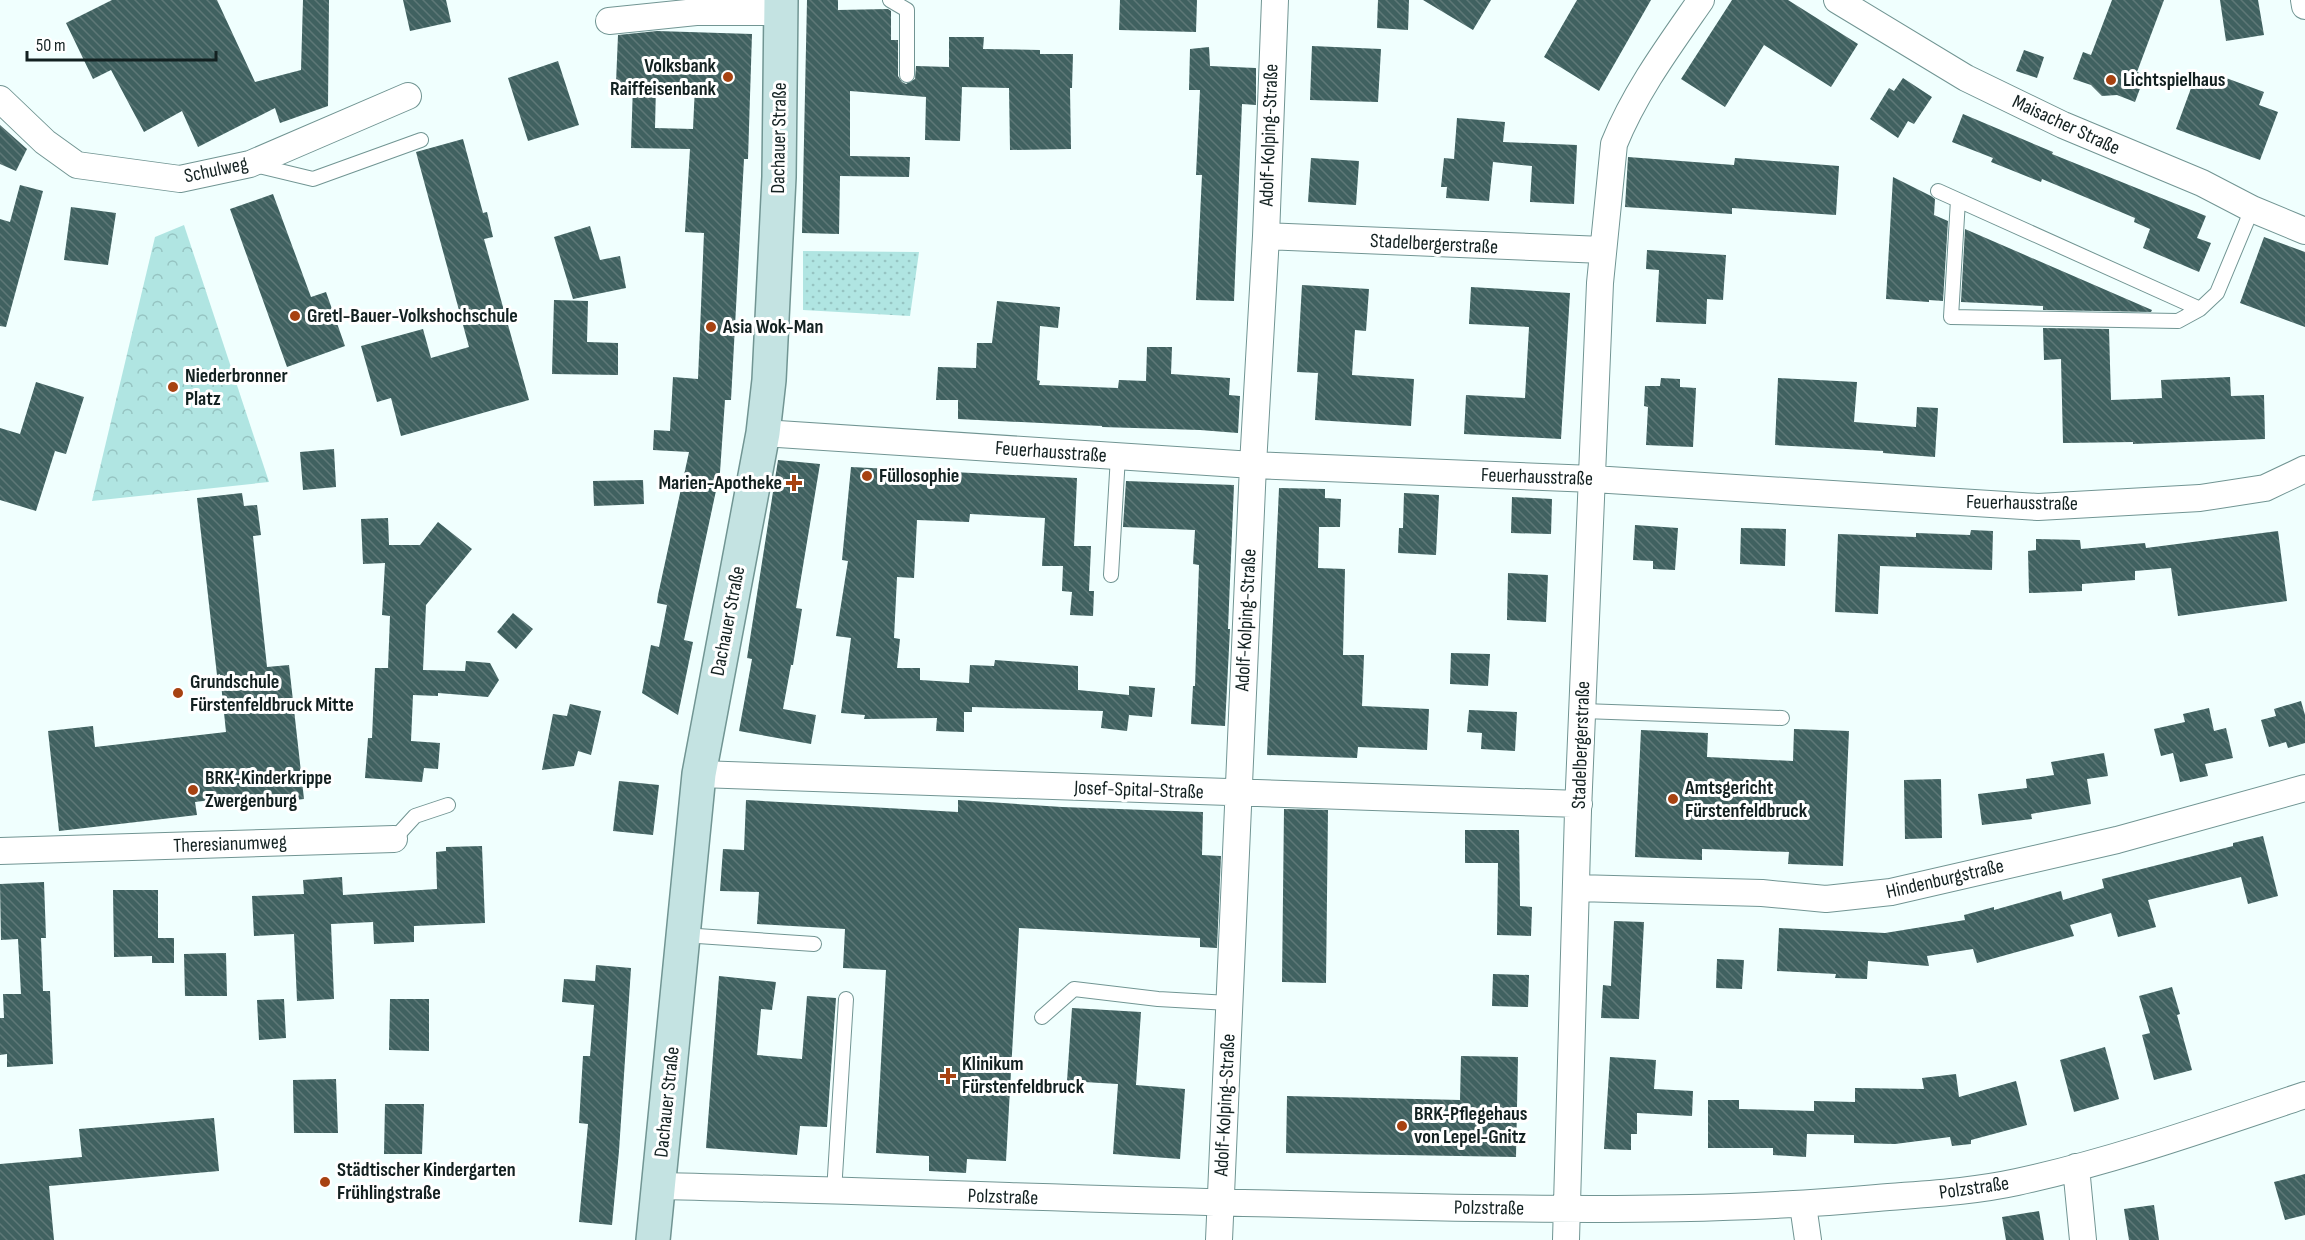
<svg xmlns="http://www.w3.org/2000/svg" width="2305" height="1240" viewBox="0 0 2305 1240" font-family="'Sofia Sans Condensed',sans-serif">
  <defs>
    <pattern id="grass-dots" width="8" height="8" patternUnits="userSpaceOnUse" patternTransform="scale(1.5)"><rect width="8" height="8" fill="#b0e5e2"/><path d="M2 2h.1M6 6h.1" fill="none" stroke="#96c4c2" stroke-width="1.8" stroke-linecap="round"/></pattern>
    <pattern id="park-crowns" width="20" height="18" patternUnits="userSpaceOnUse" patternTransform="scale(1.5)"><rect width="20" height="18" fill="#b0e5e2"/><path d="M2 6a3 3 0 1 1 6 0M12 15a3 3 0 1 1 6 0" fill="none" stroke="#96c4c2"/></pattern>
    <pattern id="building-back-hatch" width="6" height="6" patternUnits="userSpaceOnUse" patternTransform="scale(1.5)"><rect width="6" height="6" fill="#406160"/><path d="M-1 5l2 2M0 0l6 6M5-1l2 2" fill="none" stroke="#5e7877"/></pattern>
  </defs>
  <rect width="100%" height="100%" fill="#f0fffe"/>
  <path fill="url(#grass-dots)" d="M 803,251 L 919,252 L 910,316 L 803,310 Z"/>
  <path fill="url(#park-crowns)" d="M 184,225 L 269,482 L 92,501 L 155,237 Z"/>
  <path fill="url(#building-back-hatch)" fill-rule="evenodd" d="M 112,0 L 217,0 L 255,82 L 301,70 L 303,0 L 329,0 L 328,106 L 280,123 L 275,108 L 198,147 L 182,111 L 144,132 L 111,70 L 93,79 L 66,23 Z
    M 403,0 L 446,0 L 451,22 L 410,31 Z
    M 807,0 L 838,0 L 838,10 L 888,9 L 891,11 L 891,40 L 898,40 L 898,76 L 902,82 L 906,84 L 915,79 L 916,66 L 949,67 L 949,37 L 984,37 L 983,49 L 1040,50 L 1040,54 L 1073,54 L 1072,88 L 1070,88 L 1071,149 L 1010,150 L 1009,88 L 962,87 L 960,141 L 925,140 L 926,97 L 850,91 L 850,156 L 910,157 L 909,177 L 840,176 L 839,234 L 802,233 Z
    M 1120,0 L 1197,0 L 1196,32 L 1119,30 Z
    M 1378,0 L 1409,0 L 1408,30 L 1377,28 Z
    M 1423,0 L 1491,0 L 1473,30 Z
    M 1577,0 L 1651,0 L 1599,91 L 1544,57 Z
    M 1732,0 L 1788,0 L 1858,44 L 1831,87 L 1764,45 L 1725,107 L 1681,79 Z
    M 2112,0 L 2164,0 L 2137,72 L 2145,75 L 2135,102 L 2117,95 L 2102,96 L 2091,85 L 2073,79 L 2083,52 L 2091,55 Z
    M 2220,0 L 2258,0 L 2264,35 L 2226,41 Z
    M 657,31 L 752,34 L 748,159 L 744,159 L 731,400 L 725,400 L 720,472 L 684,640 L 693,642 L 678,715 L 642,693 L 651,645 L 659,647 L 667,605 L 657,603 L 658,595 L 689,452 L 653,450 L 654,430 L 670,431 L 673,377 L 698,379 L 704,233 L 685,232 L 690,149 L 631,148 L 633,84 L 616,83 L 618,35 ZM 656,85 L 695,86 L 693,129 L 655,128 Z
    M 1312,46 L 1381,49 L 1378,102 L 1310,100 Z
    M 1209,47 L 1210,66 L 1256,68 L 1256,105 L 1242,104 L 1234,301 L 1196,300 L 1202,175 L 1196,175 L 1200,90 L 1189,90 L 1190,49 Z
    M 2024,50 L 2044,57 L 2037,78 L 2016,71 Z
    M 558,61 L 579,125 L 528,141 L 508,78 Z
    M 2218,75 L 2264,92 L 2259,105 L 2278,112 L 2260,160 L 2176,129 L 2194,80 L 2213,87 Z
    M 1903,78 L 1932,97 L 1914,124 L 1908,121 L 1898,138 L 1870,119 L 1889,88 L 1894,91 Z
    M 1963,114 L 2053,152 L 2052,154 L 2206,216 L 2197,238 L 2211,243 L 2199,272 L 2143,248 L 2150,229 L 2134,222 L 2135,218 L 2042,179 L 2041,182 L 1991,162 L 1993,158 L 1952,142 Z
    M 1457,118 L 1505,122 L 1503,142 L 1577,145 L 1574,204 L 1530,202 L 1532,166 L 1493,162 L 1489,201 L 1446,198 L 1447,187 L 1441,187 L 1444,158 L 1454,159 Z
    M 0,125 L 27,149 L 16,171 L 0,164 Z
    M 463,139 L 483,213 L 487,212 L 493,237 L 484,239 L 529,400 L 401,436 L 391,398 L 377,402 L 361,346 L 423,329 L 431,358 L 469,347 L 416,152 Z
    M 1628,157 L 1734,165 L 1735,158 L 1839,166 L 1836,215 L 1732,208 L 1732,214 L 1625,207 Z
    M 1311,158 L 1359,161 L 1356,205 L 1308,202 Z
    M 1893,177 L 1931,196 L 1935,199 L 1934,215 L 1948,221 L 1943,301 L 1929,300 L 1929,302 L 1886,299 Z
    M 20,185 L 43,191 L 6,327 L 0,326 L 0,219 L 10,222 Z
    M 273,194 L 311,297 L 326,292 L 345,346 L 287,367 L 230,209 Z
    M 71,207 L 116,213 L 108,265 L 64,260 Z
    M 590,226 L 600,260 L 620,256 L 626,288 L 573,299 L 554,237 Z
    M 1965,229 L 2152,310 L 2151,312 L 2043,310 L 2043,306 L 1961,302 Z
    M 2264,237 L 2305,252 L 2305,327 L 2240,303 Z
    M 1647,250 L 1726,255 L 1723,300 L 1707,299 L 1706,324 L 1656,322 L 1659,270 L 1646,269 Z
    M 1302,285 L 1369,289 L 1366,331 L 1355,330 L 1352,375 L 1414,379 L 1411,426 L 1315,420 L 1318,373 L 1297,372 Z
    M 1471,287 L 1570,293 L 1561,439 L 1464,434 L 1466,395 L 1525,398 L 1529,327 L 1469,324 Z
    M 554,300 L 588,301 L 587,342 L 618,343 L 618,375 L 552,374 Z
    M 997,301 L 1060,307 L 1058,328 L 1040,326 L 1037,380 L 1040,381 L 1039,385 L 1118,388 L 1119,380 L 1146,381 L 1147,347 L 1172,347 L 1171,374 L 1230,378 L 1229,395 L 1240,396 L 1238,433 L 1200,430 L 1102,427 L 1102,426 L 958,419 L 958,400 L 936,400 L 938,367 L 976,368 L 977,343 L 992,343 Z
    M 2043,328 L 2109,329 L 2111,400 L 2162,398 L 2161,380 L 2230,377 L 2231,396 L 2264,395 L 2265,439 L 2133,444 L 2133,442 L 2063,443 L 2061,359 L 2044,360 Z
    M 1661,378 L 1680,379 L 1680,387 L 1696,388 L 1693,447 L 1646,445 L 1648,407 L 1644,406 L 1645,386 L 1660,386 Z
    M 1778,378 L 1857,382 L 1854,422 L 1916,427 L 1917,407 L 1938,408 L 1935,457 L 1883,453 L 1883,451 L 1775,445 Z
    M 36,382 L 84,397 L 66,454 L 55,451 L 36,511 L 0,500 L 0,428 L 20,434 Z
    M 334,449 L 336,487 L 303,490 L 300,452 Z
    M 778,460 L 820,464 L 796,608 L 802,609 L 793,665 L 791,665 L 783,709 L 816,715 L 811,744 L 739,731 L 752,659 L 747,658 Z
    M 851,467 L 1077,478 L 1074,546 L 1091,546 L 1089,591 L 1094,591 L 1093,616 L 1070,615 L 1072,592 L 1062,591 L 1063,566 L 1042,566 L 1045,518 L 970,514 L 969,522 L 917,520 L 914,578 L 897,577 L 894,638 L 900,639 L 897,668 L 920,668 L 920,680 L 969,683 L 970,665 L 994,666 L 995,660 L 1078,666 L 1078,690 L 1129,695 L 1129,686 L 1155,688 L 1152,717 L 1129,715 L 1127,731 L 1101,728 L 1103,711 L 972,707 L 972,712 L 964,712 L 964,732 L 936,731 L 937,718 L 864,719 L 865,715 L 841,713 L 851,638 L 836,636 L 848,561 L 842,560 Z
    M 643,480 L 644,504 L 594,506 L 593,481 Z
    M 1126,481 L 1234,485 L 1228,629 L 1230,629 L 1225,726 L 1191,724 L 1193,686 L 1195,686 L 1199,565 L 1193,564 L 1195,530 L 1123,527 Z
    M 1279,488 L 1325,489 L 1325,498 L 1341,499 L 1340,527 L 1319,527 L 1318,568 L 1345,569 L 1343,655 L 1364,655 L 1362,706 L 1429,709 L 1427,750 L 1358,747 L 1357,758 L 1267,755 Z
    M 242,493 L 244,506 L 257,505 L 261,535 L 253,536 L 267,667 L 289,665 L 304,799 L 235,807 L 234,797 L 195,802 L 197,815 L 59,831 L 48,731 L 93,726 L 95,747 L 226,732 L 220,674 L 217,675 L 197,498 Z
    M 1404,493 L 1439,495 L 1436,555 L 1398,553 L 1399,528 L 1403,528 Z
    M 1512,497 L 1552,499 L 1551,534 L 1511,533 Z
    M 388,518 L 389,545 L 420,545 L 438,522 L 472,549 L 426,605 L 423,670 L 465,671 L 466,661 L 490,663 L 499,680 L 488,697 L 438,693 L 438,696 L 413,695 L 411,741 L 440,743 L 438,769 L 424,768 L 422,782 L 365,778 L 368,738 L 372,738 L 375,668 L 388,668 L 390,616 L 382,615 L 385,563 L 363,564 L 361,519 Z
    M 1635,525 L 1678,528 L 1675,570 L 1653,569 L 1653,561 L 1633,560 Z
    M 1741,528 L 1786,529 L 1785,566 L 1740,564 Z
    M 1971,530 L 1993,531 L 1992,570 L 1880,566 L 1878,614 L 1835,612 L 1838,534 L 1916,537 L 1916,533 L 1970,535 Z
    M 2278,531 L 2287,601 L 2178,616 L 2171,568 L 2135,571 L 2135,580 L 2082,584 L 2082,591 L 2029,593 L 2028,551 L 2036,550 L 2036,539 L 2080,540 L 2081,549 L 2145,543 L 2146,548 Z
    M 1508,573 L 1548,575 L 1546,622 L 1507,620 Z
    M 513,613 L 533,629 L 516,649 L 497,632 Z
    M 1451,653 L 1490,654 L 1488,686 L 1450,684 Z
    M 2301,701 L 2305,715 L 2305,743 L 2288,748 L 2286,742 L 2269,747 L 2261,720 L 2276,716 L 2274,709 Z
    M 570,704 L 601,711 L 591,755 L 578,751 L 574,766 L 542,770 L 553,714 L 567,716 Z
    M 2209,708 L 2214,731 L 2226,728 L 2233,758 L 2205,764 L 2208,776 L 2180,782 L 2173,753 L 2161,756 L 2154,729 L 2185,722 L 2183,714 Z
    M 1469,710 L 1517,712 L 1515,751 L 1481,749 L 1482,733 L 1467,732 Z
    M 1794,729 L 1849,731 L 1843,866 L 1788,864 L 1789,852 L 1702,849 L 1702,860 L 1635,857 L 1641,730 L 1708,733 L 1707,757 L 1793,761 Z
    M 2104,753 L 2108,776 L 2087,779 L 2091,804 L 2031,814 L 2032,819 L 1982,825 L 1978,794 L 2027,788 L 2026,779 L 2054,775 L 2051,762 Z
    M 1941,779 L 1942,838 L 1905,839 L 1904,780 Z
    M 619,781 L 659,785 L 653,835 L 613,831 Z
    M 746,800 L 958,812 L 958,800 L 1062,807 L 1203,812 L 1202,855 L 1221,856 L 1217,948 L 1200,947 L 1200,938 L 1019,928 L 1006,1161 L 967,1159 L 966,1173 L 929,1171 L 929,1156 L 876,1153 L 886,970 L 843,968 L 845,929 L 757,924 L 759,892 L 720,891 L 723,849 L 744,850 Z
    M 1284,809 L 1328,810 L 1326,983 L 1282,982 Z
    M 1465,830 L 1519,830 L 1520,906 L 1532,907 L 1531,936 L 1497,935 L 1498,863 L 1465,863 Z
    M 2263,836 L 2278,896 L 2248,904 L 2241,877 L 2148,900 L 2156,927 L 2118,937 L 2111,913 L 2070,925 L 2074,936 L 1977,963 L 1973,949 L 1927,956 L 1929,966 L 1868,961 L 1867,979 L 1835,978 L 1836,974 L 1777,971 L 1779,928 L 1885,933 L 1965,920 L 1964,915 L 1994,907 L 1994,910 L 2061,891 L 2063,900 L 2104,888 L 2102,879 L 2233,846 L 2233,843 Z
    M 482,846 L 485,923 L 414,926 L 414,942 L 374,944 L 373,922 L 331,924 L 334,999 L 297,1001 L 294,934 L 254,936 L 252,896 L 304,894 L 303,880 L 342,877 L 343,895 L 437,889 L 436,852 L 446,851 L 446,847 Z
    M 44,882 L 46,938 L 41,938 L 43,991 L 50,991 L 53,1064 L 7,1067 L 7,1054 L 0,1055 L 0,1018 L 4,1018 L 3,994 L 21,994 L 18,939 L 1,940 L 0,884 Z
    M 113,890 L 158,890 L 158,938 L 174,938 L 174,963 L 152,963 L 152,956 L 114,957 Z
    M 1614,921 L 1644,922 L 1639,1019 L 1601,1018 L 1603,985 L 1611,986 Z
    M 226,953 L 227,996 L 185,996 L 184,954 Z
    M 1717,959 L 1744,960 L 1742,989 L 1716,988 Z
    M 596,965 L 631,968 L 619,1151 L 612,1225 L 579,1222 L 588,1124 L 579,1123 L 583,1056 L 590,1056 L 594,1005 L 562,1002 L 564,979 L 595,981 Z
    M 1493,974 L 1529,975 L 1528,1007 L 1492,1006 Z
    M 719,976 L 776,982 L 772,1010 L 761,1009 L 757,1055 L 802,1059 L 807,996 L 836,998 L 827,1127 L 800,1126 L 797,1155 L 706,1148 Z
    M 2172,987 L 2180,1014 L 2177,1015 L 2192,1070 L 2154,1080 L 2142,1035 L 2150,1033 L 2139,996 Z
    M 284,999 L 286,1038 L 259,1040 L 257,1000 Z
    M 390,999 L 429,999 L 429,1051 L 389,1050 Z
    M 1072,1008 L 1141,1012 L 1136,1085 L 1185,1089 L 1180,1159 L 1113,1154 L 1118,1084 L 1067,1081 Z
    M 2105,1047 L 2119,1099 L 2074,1112 L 2060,1060 Z
    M 1461,1056 L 1518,1057 L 1516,1157 L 1286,1153 L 1287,1096 L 1460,1100 Z
    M 1610,1057 L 1656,1060 L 1654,1089 L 1693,1091 L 1692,1116 L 1637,1113 L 1637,1134 L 1631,1134 L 1631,1150 L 1604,1149 Z
    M 1956,1074 L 1959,1097 L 2016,1081 L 2027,1125 L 1971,1140 L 1971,1144 L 1952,1146 L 1950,1137 L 1895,1144 L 1854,1143 L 1854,1135 L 1807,1134 L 1806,1157 L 1773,1155 L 1773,1148 L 1708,1148 L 1708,1100 L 1739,1100 L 1739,1109 L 1814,1111 L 1814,1101 L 1855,1102 L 1855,1088 L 1924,1089 L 1922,1078 Z
    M 336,1079 L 338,1133 L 294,1133 L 293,1080 Z
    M 385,1104 L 424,1104 L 422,1154 L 384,1154 Z
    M 214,1118 L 219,1171 L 49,1186 L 54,1240 L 0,1240 L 0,1164 L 82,1157 L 79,1129 Z
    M 2305,1174 L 2305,1215 L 2285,1220 L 2274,1182 Z
    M 2154,1205 L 2159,1240 L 2129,1240 L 2124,1209 Z
    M 2039,1211 L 2044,1240 L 2006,1240 L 2002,1217 Z"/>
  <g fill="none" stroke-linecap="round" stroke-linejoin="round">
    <defs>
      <path id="lane" d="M 890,0 L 907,10 L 907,75
        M 255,165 L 313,179 L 421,140
        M 1938,191 L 2200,309
        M 1958,200 L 1951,317 L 2178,321 L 2200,309 L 2217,293 L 2252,209
        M 1111,575 L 1118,456
        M 1583,711 L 1782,718
        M 394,839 L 415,816 L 448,805
        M 683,935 L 814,944
        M 1042,1017 L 1074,989 L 1158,999 L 1229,1003
        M 834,1192 L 846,999"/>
      <path id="street" d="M 1837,0 L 1966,78 L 2063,125 L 2202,183 L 2252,209 L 2305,231
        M 2304,0 L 2305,6
        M 609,21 L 696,12 L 781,12
        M 0,99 L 45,142 L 77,165 L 180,179 L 250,164 L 408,96
        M 1266,236 L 1603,250
        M 763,433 L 1253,465 L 1593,479 L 2038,507 L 2200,498 L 2265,488 L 2305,469
        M 699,774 L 1579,804
        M 0,851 L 394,839
        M 1576,888 L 1762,893 L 1826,899 L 1891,892 L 2117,840 L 2305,788
        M 2076,1167 L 2083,1240
        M 659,1186 C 931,1192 1204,1204 1476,1208 C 1610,1210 1744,1210 1877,1198 C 1924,1194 1971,1192 2017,1182 C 2114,1161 2212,1126 2305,1095
        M 1803,1205 L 1808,1240
        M 1219,1240 L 1253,465 L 1266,236 L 1275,0
        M 1566,1240 L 1578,811 L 1600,283 L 1614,144 C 1635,92 1669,46 1701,0"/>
      <path id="secondary" d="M 653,1240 L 699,774 L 763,433 L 769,380 L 779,177 L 781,0"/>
    </defs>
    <use href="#lane" stroke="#719593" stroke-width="16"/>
    <use href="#street" stroke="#719593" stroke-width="28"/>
    <use href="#secondary" stroke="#719593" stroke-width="36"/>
    <use href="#lane" stroke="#fff" stroke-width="14"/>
    <use href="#street" stroke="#fff" stroke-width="26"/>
    <use href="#secondary" stroke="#c4e3e2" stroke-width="33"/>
  </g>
  <g fill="#a74211" stroke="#fff" stroke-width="2">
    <circle cx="728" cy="77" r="6"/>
    <circle cx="2111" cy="80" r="6"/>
    <circle cx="295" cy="316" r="6"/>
    <circle cx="711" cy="327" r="6"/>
    <circle cx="173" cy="387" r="6"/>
    <circle cx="867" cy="476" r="6"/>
    <path d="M791 474h6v6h6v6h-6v6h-6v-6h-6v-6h6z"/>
    <circle cx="178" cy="693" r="6"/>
    <circle cx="193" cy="790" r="6"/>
    <circle cx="1673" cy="799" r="6"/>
    <path d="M945 1067h6v6h6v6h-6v6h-6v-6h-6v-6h6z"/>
    <circle cx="1402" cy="1126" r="6"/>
    <circle cx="325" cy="1182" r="6"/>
  </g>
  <g text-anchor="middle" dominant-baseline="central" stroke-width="6" stroke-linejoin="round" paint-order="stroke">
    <g font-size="20" font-weight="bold" fill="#132121" stroke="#fff" text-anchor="start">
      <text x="716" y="66" text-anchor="end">Volksbank<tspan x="716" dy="23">Raiffeisenbank</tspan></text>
      <text x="2123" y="80">Lichtspielhaus</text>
      <text x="307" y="316">Gretl-Bauer-Volkshochschule</text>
      <text x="723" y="327">Asia Wok-Man</text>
      <text x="185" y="376">Niederbronner<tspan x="185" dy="23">Platz</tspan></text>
      <text x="879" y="476">Füllosophie</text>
      <text x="782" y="483" text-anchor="end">Marien-Apotheke</text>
      <text x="190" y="682">Grundschule<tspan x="190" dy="23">Fürstenfeldbruck Mitte</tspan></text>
      <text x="205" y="778">BRK-Kinderkrippe<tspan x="205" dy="23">Zwergenburg</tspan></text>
      <text x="1685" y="788">Amtsgericht<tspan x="1685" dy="23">Fürstenfeldbruck</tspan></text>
      <text x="962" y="1064">Klinikum<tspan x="962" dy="23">Fürstenfeldbruck</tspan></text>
      <text x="1414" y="1114">BRK-Pflegehaus<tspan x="1414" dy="23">von Lepel-Gnitz</tspan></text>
      <text x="337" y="1170">Städtischer Kindergarten<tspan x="337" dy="23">Frühlingstraße</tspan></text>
    </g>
    <g font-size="20" fill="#132121" stroke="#fff">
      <text transform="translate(2066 125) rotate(25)">Maisacher Straße</text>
      <text transform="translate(1269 135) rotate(-88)">Adolf-Kolping-Straße</text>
      <text transform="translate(779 138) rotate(-89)">Dachauer Straße</text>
      <text transform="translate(216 170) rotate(-12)">Schulweg</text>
      <text transform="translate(1434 244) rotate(3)">Stadelbergerstraße</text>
      <text transform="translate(1051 452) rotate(4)">Feuerhausstraße</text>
      <text transform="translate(1537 477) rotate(2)">Feuerhausstraße</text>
      <text transform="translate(2022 503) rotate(1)">Feuerhausstraße</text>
      <text transform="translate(1246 620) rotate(-87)">Adolf-Kolping-Straße</text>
      <text transform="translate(728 621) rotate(-79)">Dachauer Straße</text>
      <text transform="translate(1581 745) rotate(-88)">Stadelbergerstraße</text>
      <text transform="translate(1139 790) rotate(2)">Josef-Spital-Straße</text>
      <text transform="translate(230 844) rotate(-2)">Theresianumweg</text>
      <text transform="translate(1945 879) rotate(-13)">Hindenburgstraße</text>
      <text transform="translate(667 1102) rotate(-84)">Dachauer Straße</text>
      <text transform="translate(1225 1105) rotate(-87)">Adolf-Kolping-Straße</text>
      <text transform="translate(1974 1188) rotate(-8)">Polzstraße</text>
      <text transform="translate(1003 1197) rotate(2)">Polzstraße</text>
      <text transform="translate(1489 1208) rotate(1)">Polzstraße</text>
    </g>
  </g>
  <path d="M27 51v9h189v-9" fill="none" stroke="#132121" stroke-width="3"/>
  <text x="36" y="51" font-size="18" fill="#132121" stroke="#ffffff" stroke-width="4.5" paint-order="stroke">50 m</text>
</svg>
